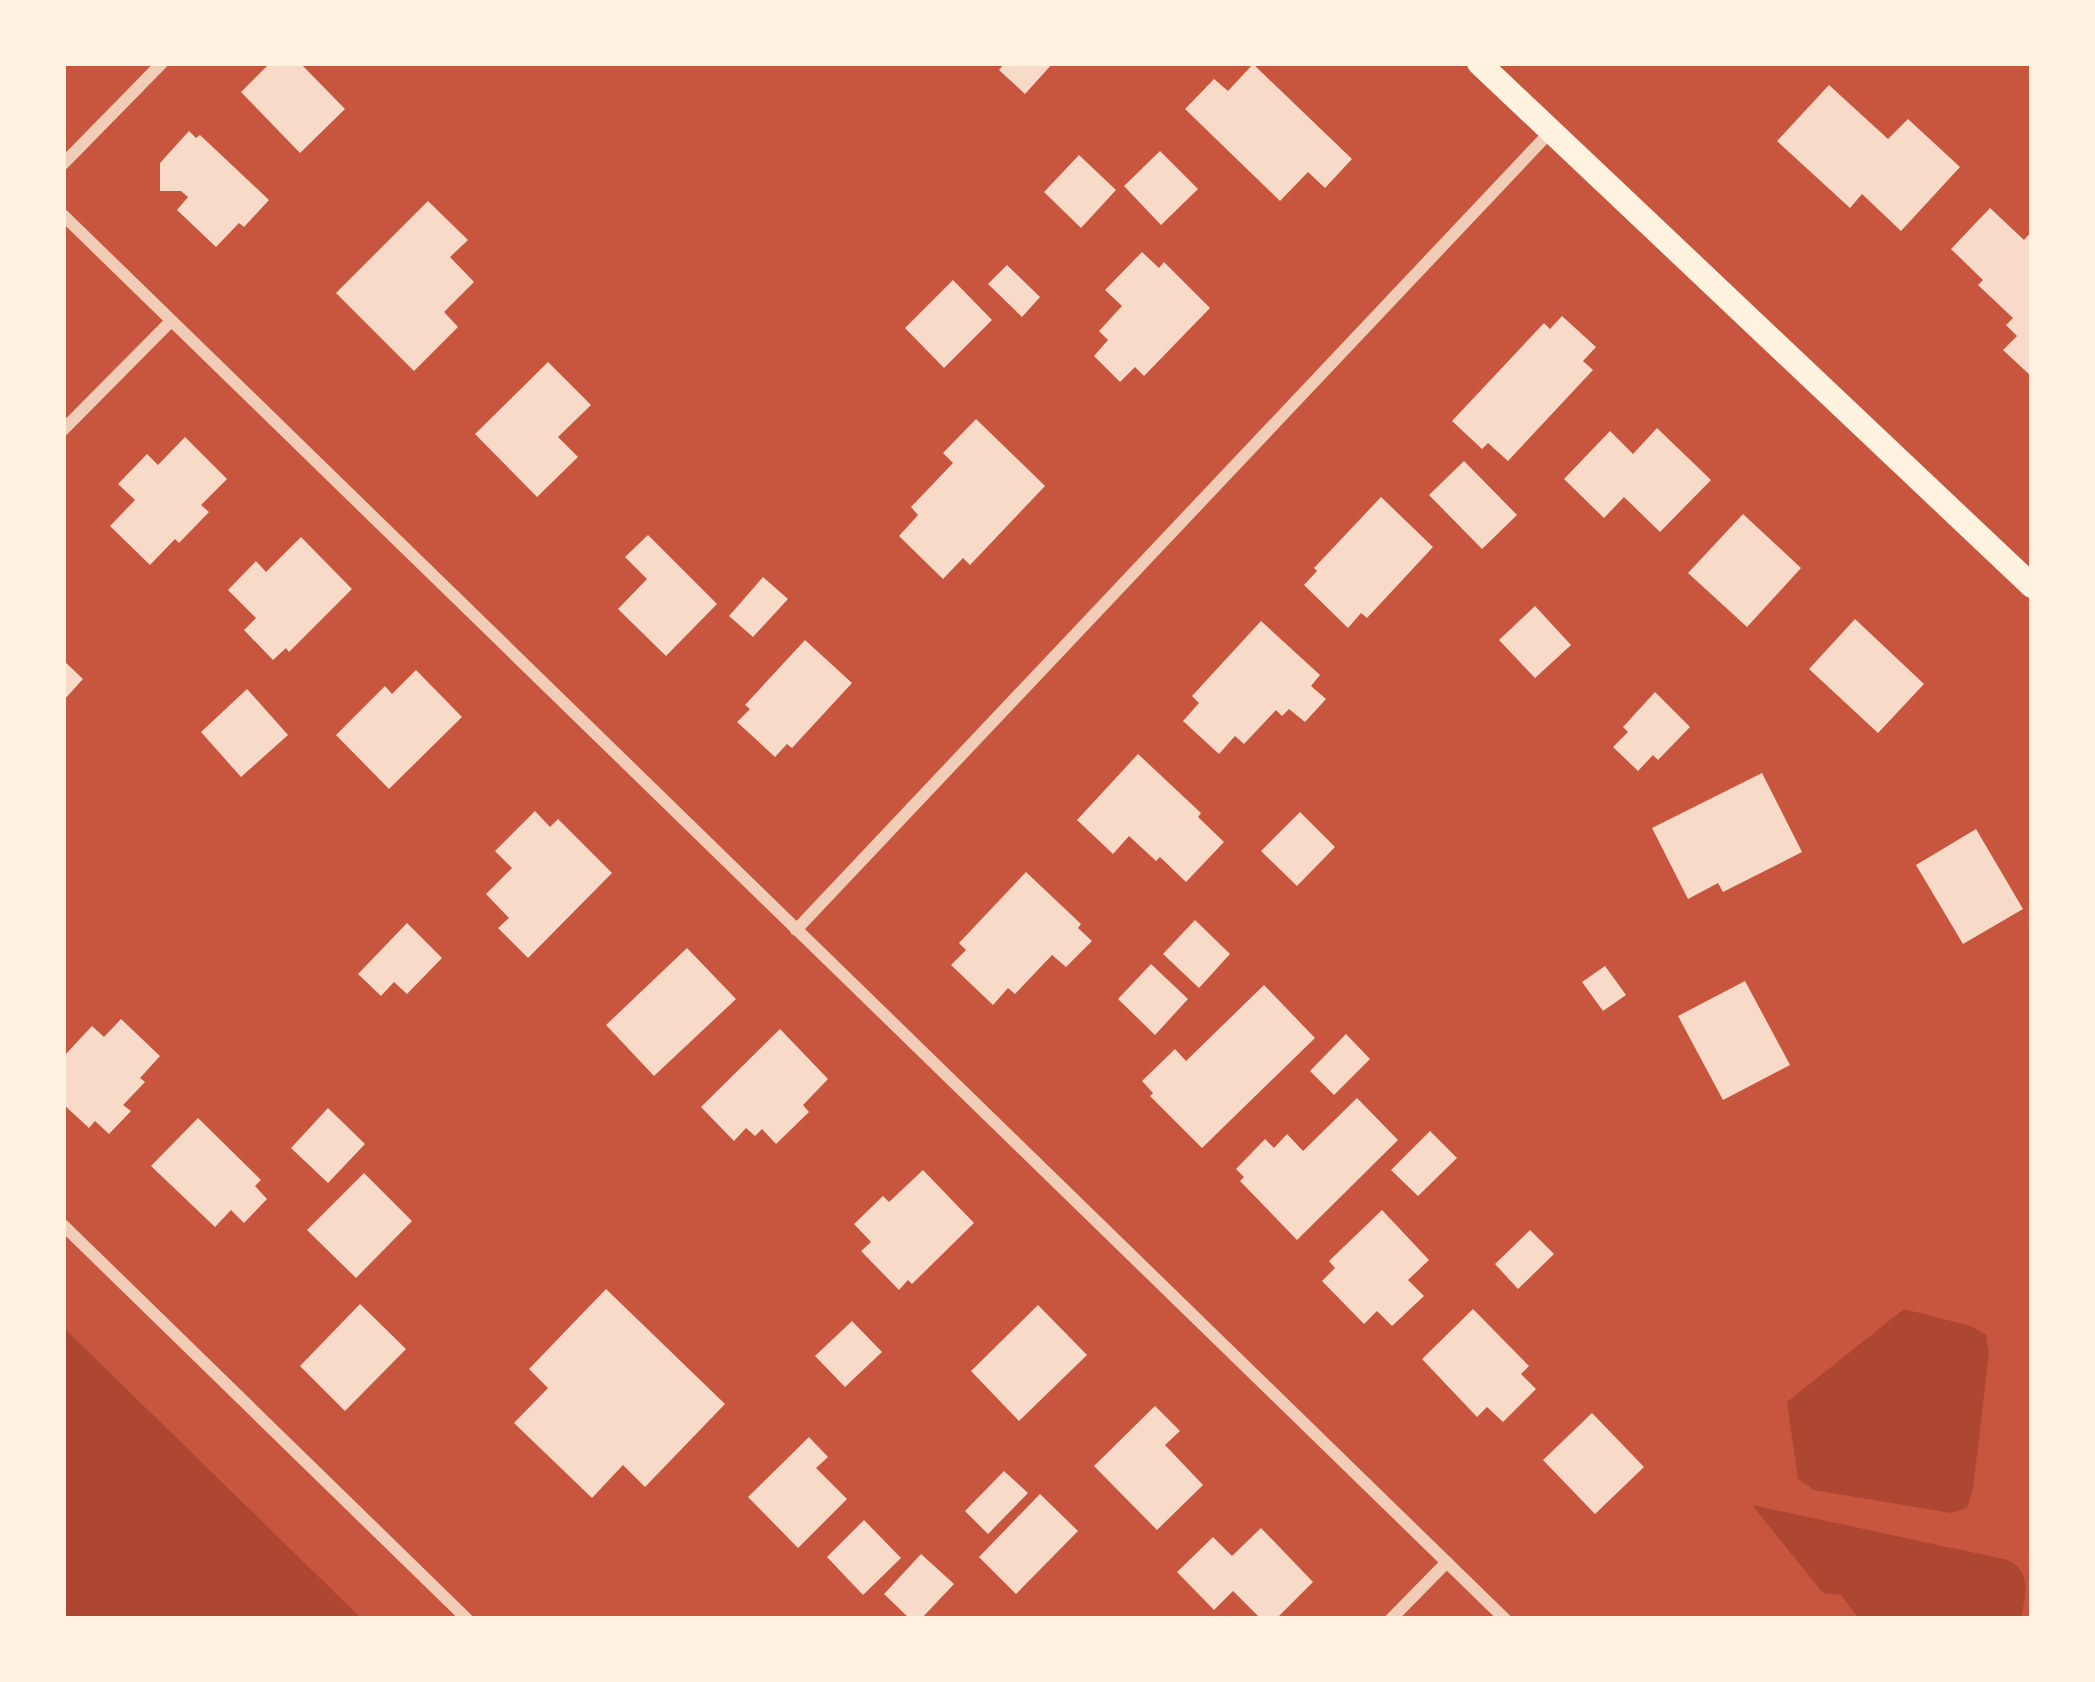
<svg xmlns="http://www.w3.org/2000/svg" width="2095" height="1682" viewBox="0 0 2095 1682" font-family="'Asap Condensed',sans-serif">
  <rect width="100%" height="100%" fill="#c8553d"/>
  <path fill="#ae4732" d="M 1904,1309 L 1971,1326 L 1986,1335 L 1989,1353 L 1973,1489 L 1967,1508 L 1951,1513 L 1814,1490 L 1798,1479 L 1787,1402 Z
    M 63,1327 L 362,1619 L 63,1619 Z
    M 1752,1505 L 2008,1560 C 2033,1573 2025,1595 2021,1619 L 1859,1619 L 1841,1595 L 1823,1593 Z"/>
  <path fill="#f7dbc8" d="M 270,63 L 300,63 L 345,109 L 300,153 L 241,92 Z
    M 1005,63 L 1053,63 L 1025,94 L 999,70 Z
    M 1253,64 L 1352,159 L 1325,188 L 1308,172 L 1280,201 L 1185,109 L 1214,79 L 1228,91 Z
    M 1829,85 L 1888,139 L 1908,119 L 1960,167 L 1901,231 L 1862,194 L 1850,208 L 1777,141 Z
    M 189,131 L 196,138 L 200,135 L 269,200 L 244,227 L 239,223 L 216,247 L 177,210 L 188,197 L 181,191 L 160,191 L 160,163 Z
    M 1160,151 L 1198,189 L 1161,225 L 1124,186 Z
    M 1079,155 L 1116,190 L 1081,228 L 1044,192 Z
    M 428,201 L 468,240 L 450,257 L 474,282 L 444,312 L 458,327 L 414,371 L 336,293 Z
    M 1990,208 L 2024,240 L 2032,231 L 2032,377 L 2003,350 L 2017,336 L 2006,325 L 2013,318 L 1978,285 L 1983,280 L 1951,249 Z
    M 1142,252 L 1159,268 L 1164,262 L 1210,308 L 1144,376 L 1135,367 L 1120,382 L 1094,356 L 1108,340 L 1099,331 L 1122,306 L 1105,290 Z
    M 1007,265 L 1040,297 L 1022,317 L 988,284 Z
    M 953,280 L 992,320 L 944,368 L 905,328 Z
    M 1562,316 L 1596,347 L 1583,361 L 1593,370 L 1508,461 L 1488,443 L 1482,449 L 1452,421 L 1544,323 L 1550,329 Z
    M 548,362 L 591,405 L 558,437 L 578,457 L 537,497 L 475,434 Z
    M 976,419 L 1045,486 L 970,565 L 963,558 L 943,579 L 899,536 L 918,515 L 911,507 L 953,463 L 943,453 Z
    M 1657,428 L 1711,480 L 1660,532 L 1624,497 L 1604,518 L 1564,479 L 1610,431 L 1633,454 Z
    M 185,437 L 227,479 L 201,505 L 209,512 L 179,543 L 175,539 L 150,565 L 110,526 L 135,500 L 118,484 L 147,454 L 158,465 Z
    M 1464,461 L 1517,515 L 1482,549 L 1429,495 Z
    M 1381,497 L 1433,547 L 1367,618 L 1361,613 L 1348,628 L 1304,585 L 1317,571 L 1314,568 Z
    M 1743,514 L 1801,568 L 1747,627 L 1688,573 Z
    M 648,535 L 717,604 L 666,656 L 618,609 L 647,579 L 625,557 Z
    M 301,537 L 352,589 L 289,652 L 286,648 L 273,660 L 244,630 L 256,618 L 228,590 L 256,561 L 266,572 Z
    M 763,577 L 788,599 L 753,637 L 729,616 Z
    M 1535,606 L 1571,645 L 1535,678 L 1499,640 Z
    M 1855,619 L 1924,684 L 1878,733 L 1809,669 Z
    M 1261,621 L 1320,675 L 1311,686 L 1326,699 L 1305,722 L 1289,709 L 1282,716 L 1276,710 L 1244,744 L 1235,736 L 1219,754 L 1183,721 L 1199,703 L 1192,696 Z
    M 805,640 L 852,683 L 792,748 L 787,744 L 775,757 L 737,722 L 750,709 L 745,705 Z
    M 63,660 L 83,679 L 63,701 Z
    M 416,670 L 462,717 L 389,789 L 336,735 L 385,686 L 392,694 Z
    M 247,689 L 288,735 L 241,777 L 201,732 Z
    M 1655,692 L 1690,727 L 1658,760 L 1653,755 L 1638,771 L 1613,747 L 1628,732 L 1623,727 Z
    M 1138,754 L 1201,813 L 1198,817 L 1224,842 L 1186,882 L 1160,857 L 1156,861 L 1129,836 L 1113,854 L 1077,820 Z
    M 1762,773 L 1802,852 L 1723,892 L 1718,883 L 1688,899 L 1652,828 Z
    M 535,811 L 550,827 L 558,819 L 612,873 L 528,958 L 498,928 L 509,918 L 486,894 L 512,868 L 495,851 Z
    M 1300,812 L 1335,847 L 1297,886 L 1261,851 Z
    M 1976,829 L 2023,909 L 1963,944 L 1916,865 Z
    M 1026,872 L 1081,924 L 1078,928 L 1092,941 L 1066,967 L 1052,955 L 1015,994 L 1008,988 L 993,1005 L 951,965 L 966,950 L 959,943 Z
    M 1195,920 L 1230,954 L 1199,988 L 1163,954 Z
    M 407,923 L 442,958 L 407,994 L 394,982 L 381,996 L 358,974 Z
    M 687,948 L 736,999 L 654,1076 L 606,1025 Z
    M 1151,964 L 1188,999 L 1155,1035 L 1118,999 Z
    M 1605,966 L 1626,995 L 1603,1011 L 1582,982 Z
    M 1745,981 L 1790,1065 L 1723,1100 L 1678,1016 Z
    M 1264,985 L 1315,1038 L 1202,1148 L 1150,1096 L 1153,1093 L 1142,1081 L 1175,1049 L 1186,1061 Z
    M 121,1019 L 160,1056 L 140,1078 L 145,1082 L 123,1105 L 131,1111 L 109,1134 L 95,1121 L 89,1128 L 63,1104 L 63,1057 L 92,1026 L 104,1037 Z
    M 780,1029 L 828,1079 L 803,1105 L 809,1112 L 776,1144 L 762,1129 L 755,1136 L 746,1128 L 734,1141 L 701,1107 Z
    M 1346,1034 L 1370,1059 L 1334,1095 L 1310,1071 Z
    M 1357,1098 L 1398,1140 L 1297,1240 L 1240,1181 L 1244,1177 L 1236,1169 L 1265,1139 L 1274,1148 L 1287,1134 L 1303,1151 Z
    M 328,1108 L 365,1144 L 328,1183 L 291,1148 Z
    M 198,1118 L 261,1180 L 255,1186 L 267,1199 L 244,1223 L 231,1210 L 215,1227 L 151,1166 Z
    M 1430,1131 L 1457,1158 L 1418,1196 L 1391,1170 Z
    M 923,1170 L 974,1223 L 912,1284 L 908,1280 L 899,1290 L 861,1251 L 871,1242 L 854,1224 L 883,1196 L 889,1202 Z
    M 364,1173 L 412,1221 L 356,1278 L 307,1230 Z
    M 1382,1210 L 1429,1260 L 1408,1280 L 1424,1296 L 1392,1326 L 1377,1311 L 1364,1324 L 1322,1281 L 1335,1268 L 1329,1261 Z
    M 1530,1230 L 1554,1254 L 1518,1289 L 1495,1264 Z
    M 606,1289 L 725,1404 L 645,1487 L 623,1465 L 592,1498 L 514,1423 L 548,1388 L 529,1369 Z
    M 360,1304 L 406,1349 L 345,1411 L 300,1366 Z
    M 1038,1305 L 1087,1355 L 1019,1421 L 971,1371 Z
    M 1473,1309 L 1529,1366 L 1521,1374 L 1536,1389 L 1503,1422 L 1487,1407 L 1477,1417 L 1422,1359 Z
    M 852,1321 L 882,1352 L 845,1387 L 815,1356 Z
    M 1155,1406 L 1180,1431 L 1165,1445 L 1203,1485 L 1157,1530 L 1094,1466 Z
    M 1592,1413 L 1644,1467 L 1595,1514 L 1543,1460 Z
    M 809,1437 L 828,1457 L 816,1468 L 847,1499 L 798,1548 L 748,1497 Z
    M 1004,1471 L 1028,1493 L 988,1534 L 965,1511 Z
    M 1040,1494 L 1078,1531 L 1016,1594 L 979,1557 Z
    M 864,1520 L 901,1558 L 863,1595 L 827,1557 Z
    M 1261,1528 L 1313,1582 L 1276,1619 L 1261,1619 L 1233,1591 L 1214,1610 L 1177,1572 L 1213,1537 L 1232,1556 Z
    M 921,1554 L 954,1584 L 921,1619 L 910,1619 L 884,1594 Z"/>
  <g fill="none" stroke-linecap="round" stroke-linejoin="round">
    <path stroke="#f1ccb7" stroke-width="12" d="M 63,164 L 162,63
      M 63,215 L 1505,1619
      M 63,430 L 171,321
      M 796,930 L 1551,131
      M 63,1225 L 467,1619
      M 1391,1619 L 1447,1562"/>
    <path stroke="#fff3e0" stroke-width="24" d="M 1479,63 L 2032,586"/>
  </g>
  <rect width="2095" height="1682" fill="none" stroke="#fff3e0" stroke-width="132"/>
</svg>
